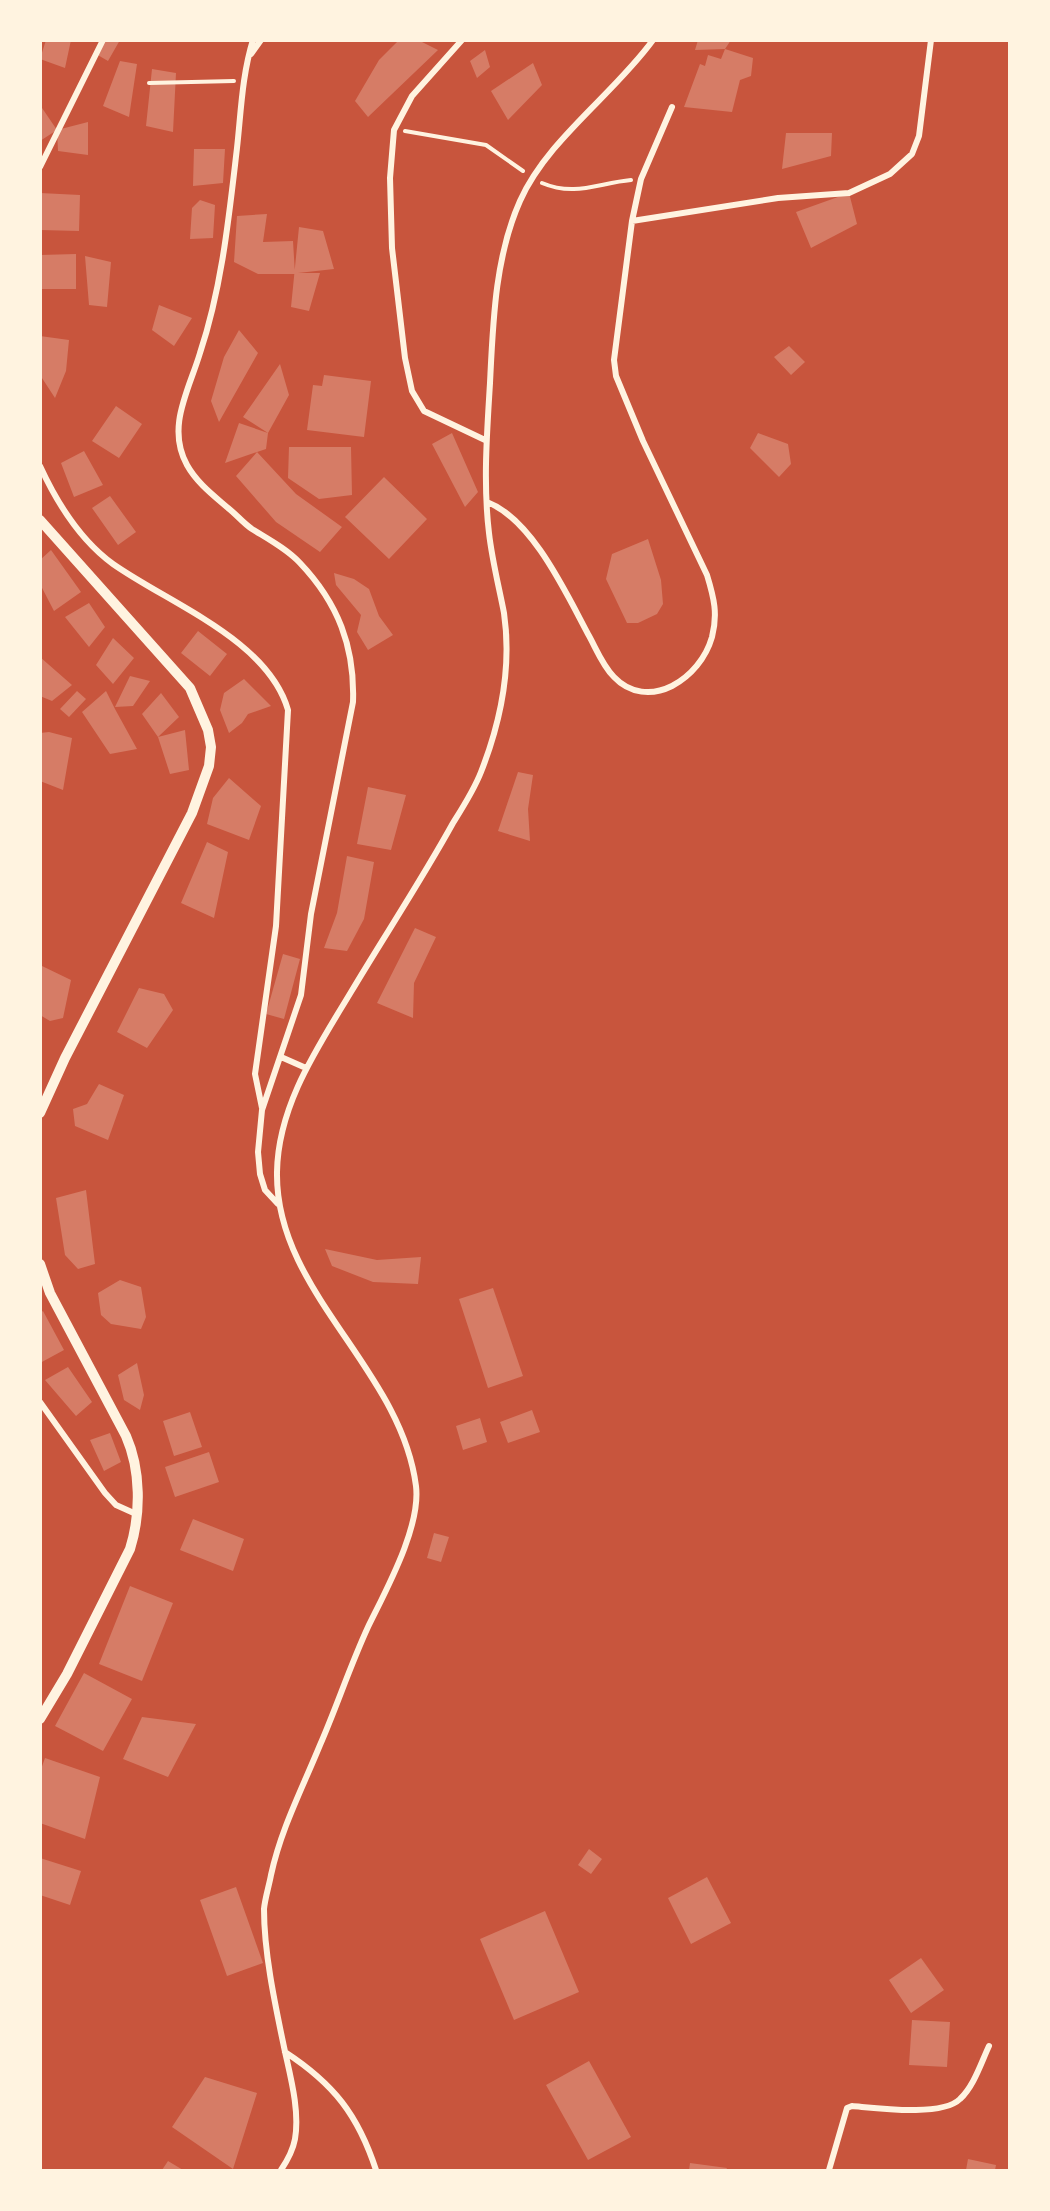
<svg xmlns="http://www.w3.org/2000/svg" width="1050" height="2211" viewBox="0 0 1050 2211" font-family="Signika,sans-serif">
  <rect width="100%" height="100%" fill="#c8553d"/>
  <path fill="#d67c66" d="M 46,40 L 71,40 L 65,68 L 40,59 Z
    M 103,40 L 120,40 L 108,61 L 96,54 Z
    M 399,40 L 418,40 L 438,50 L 368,117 L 355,101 L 379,60 Z
    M 698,40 L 731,40 L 725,49 L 695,50 Z
    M 725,49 L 753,58 L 751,76 L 740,80 L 732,112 L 684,107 L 700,64 L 705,66 L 708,55 L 721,59 Z
    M 485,50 L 490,67 L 477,78 L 470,61 Z
    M 120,61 L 137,64 L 129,117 L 103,106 Z
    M 533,63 L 542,85 L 508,120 L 491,91 Z
    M 152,69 L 176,73 L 173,132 L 146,126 Z
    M 40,105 L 57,130 L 40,141 Z
    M 88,122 L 88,155 L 58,151 L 57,130 Z
    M 786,133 L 832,133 L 831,156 L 782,169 Z
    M 194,149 L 225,149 L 223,183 L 193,186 Z
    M 40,193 L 80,195 L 79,231 L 40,230 Z
    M 849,193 L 857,224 L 811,248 L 796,212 Z
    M 200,200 L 215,205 L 213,238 L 190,239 L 192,208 Z
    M 267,214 L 263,242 L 293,241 L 295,274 L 258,274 L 234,262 L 237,216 Z
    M 299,227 L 323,231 L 334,269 L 298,273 L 320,273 L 309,311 L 291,307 Z
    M 76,254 L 76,289 L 40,289 L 40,255 Z
    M 85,256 L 111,262 L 107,307 L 89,305 Z
    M 159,305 L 192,318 L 174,346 L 152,330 Z
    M 239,330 L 258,353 L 219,422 L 211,401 L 224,357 Z
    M 40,336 L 69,340 L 66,371 L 55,398 L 40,375 Z
    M 789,346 L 805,362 L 791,375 L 774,357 Z
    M 280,364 L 289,395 L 268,433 L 243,417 Z
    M 324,375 L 371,381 L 364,437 L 307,430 L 313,385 L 322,386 Z
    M 116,406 L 142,424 L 119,458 L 92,441 Z
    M 239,423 L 268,433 L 266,449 L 257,452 L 296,494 L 342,527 L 320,552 L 276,522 L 236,476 L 257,452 L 225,463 Z
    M 452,433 L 478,492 L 465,507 L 432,444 Z
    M 758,433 L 788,444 L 791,464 L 779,477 L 750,448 Z
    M 289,447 L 351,447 L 352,495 L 319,499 L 288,478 Z
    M 84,451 L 103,485 L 74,497 L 61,463 Z
    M 384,477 L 427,519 L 389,559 L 345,517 Z
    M 110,496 L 136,532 L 118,545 L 92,508 Z
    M 648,539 L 661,580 L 663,604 L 657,614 L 638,623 L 627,623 L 606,579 L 612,554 Z
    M 51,550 L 81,592 L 54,611 L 40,584 L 40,560 Z
    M 334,573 L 354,579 L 369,589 L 379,616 L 393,635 L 368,650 L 357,632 L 361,615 L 336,585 Z
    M 89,603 L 105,627 L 89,647 L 65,617 Z
    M 198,631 L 227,654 L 210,676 L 181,653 Z
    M 113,638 L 134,658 L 113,684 L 96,665 Z
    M 40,657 L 72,685 L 52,701 L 40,696 Z
    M 130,676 L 150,681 L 133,706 L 115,707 Z
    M 244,679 L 271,706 L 248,714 L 242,723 L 229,733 L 220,710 L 224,693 Z
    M 77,691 L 86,699 L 69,717 L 60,709 Z
    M 106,691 L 115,709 L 137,749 L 110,754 L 82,712 Z
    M 161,693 L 179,717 L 158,737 L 142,714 Z
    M 185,730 L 189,770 L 170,774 L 158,737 Z
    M 49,732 L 72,738 L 63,790 L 40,781 L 40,733 Z
    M 518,772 L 533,775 L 528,809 L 530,841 L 498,831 Z
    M 229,778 L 261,806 L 249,840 L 207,824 L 213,798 Z
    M 368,787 L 406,795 L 391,850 L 357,844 Z
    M 207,842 L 228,852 L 214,918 L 181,903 Z
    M 347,856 L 374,862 L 364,919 L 347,951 L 324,948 L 337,913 Z
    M 415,928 L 436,937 L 414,983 L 413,1018 L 377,1003 Z
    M 283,954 L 300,959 L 284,1019 L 266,1014 Z
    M 42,966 L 71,980 L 63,1018 L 50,1021 L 40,1015 Z
    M 139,988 L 164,994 L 173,1010 L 147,1048 L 117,1032 Z
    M 99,1084 L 124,1095 L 108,1140 L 75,1126 L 73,1109 L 87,1104 Z
    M 86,1190 L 95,1264 L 78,1269 L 65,1255 L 56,1198 Z
    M 325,1249 L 377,1260 L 421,1257 L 418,1284 L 373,1282 L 332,1266 Z
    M 120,1280 L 141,1287 L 146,1317 L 141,1329 L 111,1324 L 101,1315 L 98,1293 Z
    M 493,1288 L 523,1376 L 488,1388 L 459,1299 Z
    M 43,1311 L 64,1350 L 40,1363 L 40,1313 Z
    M 137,1363 L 144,1395 L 140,1410 L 124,1400 L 118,1375 Z
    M 68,1367 L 92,1402 L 76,1416 L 45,1380 Z
    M 532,1410 L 540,1432 L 508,1443 L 500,1422 Z
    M 190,1412 L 202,1447 L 174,1456 L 163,1421 Z
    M 480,1418 L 487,1442 L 463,1450 L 456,1426 Z
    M 110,1433 L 121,1462 L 104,1471 L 90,1440 Z
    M 209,1452 L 219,1482 L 175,1497 L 165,1467 Z
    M 193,1519 L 244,1539 L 233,1571 L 180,1550 Z
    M 434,1533 L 449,1537 L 441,1562 L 427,1558 Z
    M 130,1586 L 173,1603 L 142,1681 L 99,1664 Z
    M 84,1673 L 132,1699 L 103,1751 L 55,1726 Z
    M 142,1717 L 196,1724 L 168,1777 L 123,1759 Z
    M 45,1758 L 100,1777 L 85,1839 L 40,1823 L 40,1772 Z
    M 589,1849 L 602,1859 L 591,1874 L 578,1865 Z
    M 40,1858 L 81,1871 L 70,1905 L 40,1895 Z
    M 707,1877 L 731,1923 L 691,1944 L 668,1898 Z
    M 236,1887 L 263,1963 L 227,1976 L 200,1900 Z
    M 545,1911 L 579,1992 L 514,2020 L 480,1939 Z
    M 921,1958 L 944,1990 L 911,2013 L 889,1980 Z
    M 912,2020 L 950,2022 L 947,2067 L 909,2065 Z
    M 589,2061 L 631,2137 L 588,2160 L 546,2085 Z
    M 205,2077 L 257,2093 L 233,2169 L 172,2127 Z
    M 968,2159 L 996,2165 L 995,2170 L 966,2170 Z
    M 168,2161 L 183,2170 L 162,2170 Z
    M 690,2163 L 727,2168 L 726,2170 L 689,2170 Z"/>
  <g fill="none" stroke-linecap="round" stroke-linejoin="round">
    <path stroke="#fff3e0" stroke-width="4" d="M 149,83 L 234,81
      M 405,131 L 486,145 L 523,171
      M 542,183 C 575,197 598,183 631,180"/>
    <path stroke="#fff3e0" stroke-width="6" d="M 253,40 C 242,75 241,112 237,148 C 229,216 222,287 200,353 C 189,390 166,427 187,465 C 197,483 213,495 228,508 C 236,514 243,523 252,529 C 268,539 287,549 300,563 C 338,603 355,647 353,702 L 311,914 L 301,995 L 262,1110 L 258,1152 L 260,1174 L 265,1190 L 278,1204
      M 462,40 L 412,96 L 394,130 L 390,178 L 392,248 L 405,358 L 412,391 L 424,411 L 485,440
      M 251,54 L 261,40
      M 40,167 L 103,40
      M 632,221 L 778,198 L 849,193 L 890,174 L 912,154 L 919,136 L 931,40
      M 40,466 C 57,503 80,540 113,564 C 170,604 268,640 288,710 L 276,926 L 255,1074 L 262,1108
      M 487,502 C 532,519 566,593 588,634 C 596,648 602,665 614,677 C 630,694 652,696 672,686 C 691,676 706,658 712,637 C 718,614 714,598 707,575 L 643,441 L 616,376 L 614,360 L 632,221 L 641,179 L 672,107
      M 281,1057 L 306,1068
      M 40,1402 L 105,1493 L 116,1505 L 136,1514
      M 285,2052 C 334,2084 358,2115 376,2170
      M 281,2170 C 287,2161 293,2150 295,2139 C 300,2110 290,2075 284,2047 C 275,2004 264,1953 264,1909 C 265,1898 269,1886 271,1875 C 281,1829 302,1789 320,1745 C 337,1706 350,1666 368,1627 C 386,1590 421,1527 416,1486 C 401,1368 275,1292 277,1172 C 278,1105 318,1047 351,992 C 385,935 421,881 453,823 C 463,807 474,790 481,772 C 501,721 512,668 504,613 C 499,587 492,560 489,533 C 483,483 487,433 490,383 C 493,322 495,257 520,201 C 547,140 614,94 653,40
      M 829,2170 L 847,2108 L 852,2106 C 876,2108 942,2117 960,2099 C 974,2086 981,2063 989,2046"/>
    <path stroke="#fff3e0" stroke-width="10" d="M 40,520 L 190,688 L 208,730 L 211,747 L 209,766 L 192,813 L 65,1058 L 40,1113
      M 40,1264 L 50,1293 L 126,1436 C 141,1470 141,1514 130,1549 L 67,1674 L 40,1719"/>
  </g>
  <rect width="1050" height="2211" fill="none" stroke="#fff3e0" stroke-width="84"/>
</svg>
